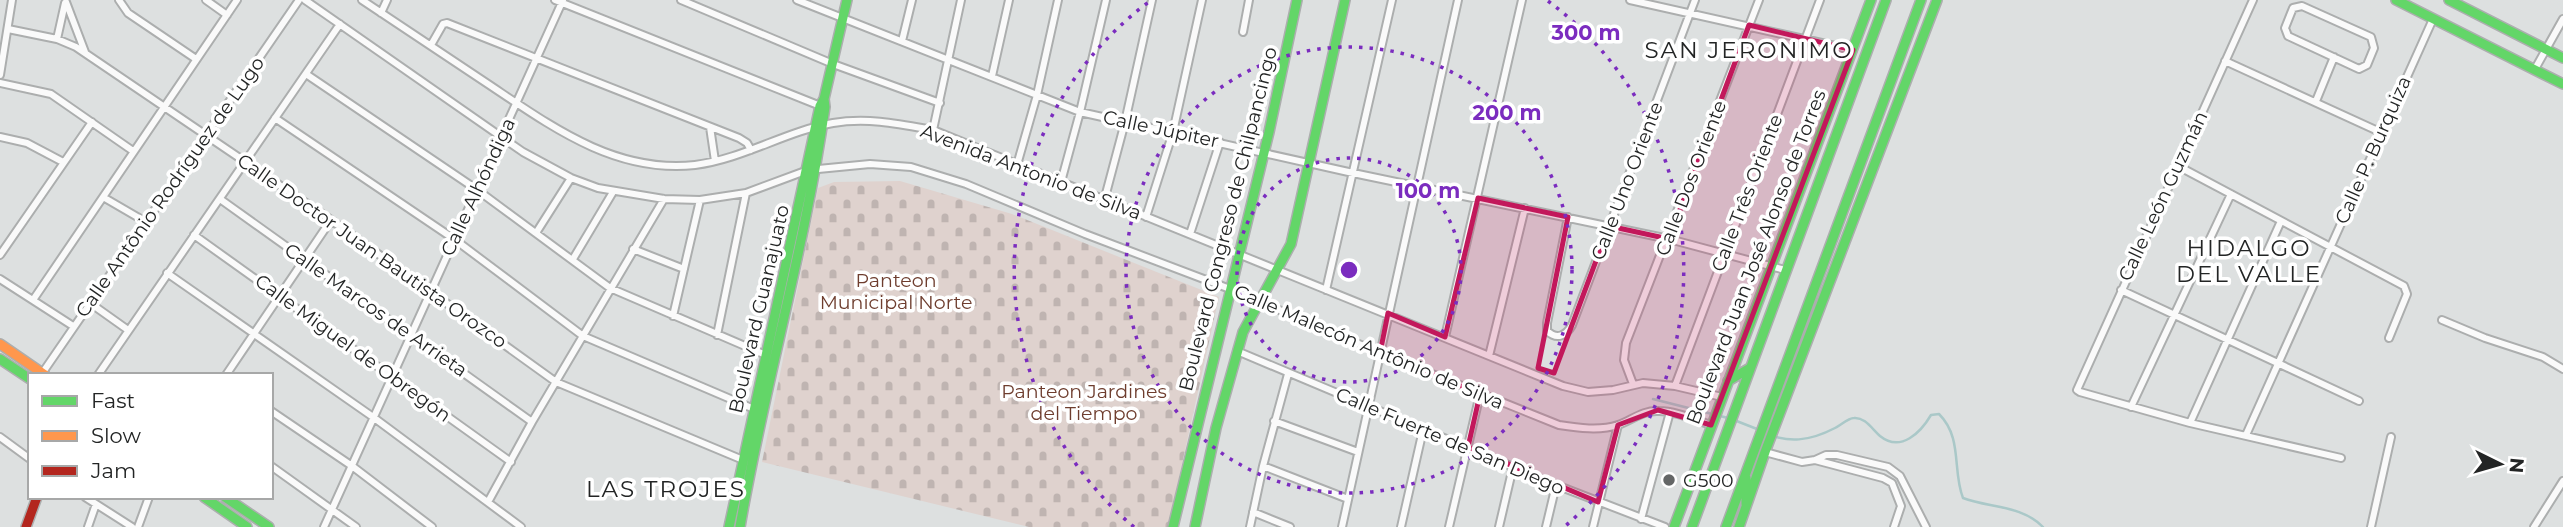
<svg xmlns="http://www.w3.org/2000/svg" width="2563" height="527" viewBox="0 0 2563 527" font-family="Montserrat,sans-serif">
  <defs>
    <pattern id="cemetery-stones" width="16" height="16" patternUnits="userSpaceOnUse" patternTransform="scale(1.75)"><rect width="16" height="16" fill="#dfd2ce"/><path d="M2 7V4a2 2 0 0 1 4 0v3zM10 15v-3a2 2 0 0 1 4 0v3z" fill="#bfb4b1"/></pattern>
  </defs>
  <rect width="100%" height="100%" fill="#dde0e0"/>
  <path fill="url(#cemetery-stones)" d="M 900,181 L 1012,214 L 1219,297 L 1168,527 L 1029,527 L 762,462 L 818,188 L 834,182 Z"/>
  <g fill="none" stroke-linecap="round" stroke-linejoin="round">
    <path stroke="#aac8c8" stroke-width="2.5" d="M 1653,399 L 1728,418
      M 1734,420 L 1757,429
      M 1763,432 C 1788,444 1810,441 1835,428 C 1841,425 1848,418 1854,418 C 1865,417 1872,429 1880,436 C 1901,453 1921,432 1931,415 L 1939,414 C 1963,438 1952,470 1963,498 C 1989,508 2022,505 2043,527"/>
    <defs>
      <path id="street" d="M 119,0 L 128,13 L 196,59
        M 206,0 L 227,15
        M 305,0 L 523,152 L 571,178 L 598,188 L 664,199 L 700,200 L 746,193 L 808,170 L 870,164 L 911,167 L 966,184 L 1085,234 L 1230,289 L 1380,353 L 1559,425 C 1578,428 1600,431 1618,425 C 1632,420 1643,410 1659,411 C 1676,411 1695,420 1711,425
        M 362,0 C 402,27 442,53 482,80 C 547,123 612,174 695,165 C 743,159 786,131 833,123 C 867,117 900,124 933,130 L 1563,386 L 1588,392 L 1613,390 L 1643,383 L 1675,386 L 1722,397
        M 555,0 L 823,107
        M 681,0 L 833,64 L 940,103
        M 797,0 L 1080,112 L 1353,173 L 1669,239 L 1785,270
        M 1630,0 L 1853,50
        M 2253,0 L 2077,390 L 2080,392 L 2190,423 L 2341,458
        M 66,2 L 85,52
        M 2302,6 L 2371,37 L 2374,48 L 2367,65 L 2359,69 L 2288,36 L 2285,28 L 2293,8 Z
        M 381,13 L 387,0
        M 8,29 L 57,39 L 76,47 L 331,220 L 556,382 L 743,460
        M 1243,32 L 1249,0
        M 57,39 L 65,3
        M 902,41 L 912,0
        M 431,45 L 443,24 L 447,23 L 739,138 L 747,143 L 751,150
        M 2225,61 L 2380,132
        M 2535,69 L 2563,19
        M 306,74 L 476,189 L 610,288 L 766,355
        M 0,75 L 12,0
        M 992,76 L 1009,0
        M 0,83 L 51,94 L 133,151
        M 2316,101 L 2334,57
        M 275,118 L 454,239 L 583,336 L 754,409
        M 710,127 L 715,161
        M 933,130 L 961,0
        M 0,137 L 27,143 L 63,162
        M 1017,165 L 1037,95 L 1058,0
        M 2178,166 L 2404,286 L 2407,294 L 2389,338
        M 1061,182 L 1080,112 L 1106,0
        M 103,197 L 146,222
        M 220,199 L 532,422
        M 1104,201 L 1125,122 L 1152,0
        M 1146,217 L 1173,132 L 1202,0
        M 1568,217 L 1547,323 L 1547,331 C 1557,340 1566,336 1572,325 L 1695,0
        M 536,233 L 571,178
        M 1190,234 L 1220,142
        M 194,235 L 511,462
        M 633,249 L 684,269
        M 0,255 L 92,122
        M 573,259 L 613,192
        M 167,273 L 373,417 L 521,527
        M 0,279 L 73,326
        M 1326,290 L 1392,0
        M 2121,290 L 2359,401
        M 33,300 L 237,0
        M 90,303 L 128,330
        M 673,316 L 700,200
        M 2442,320 L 2485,338 L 2543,357 L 2563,369
        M 717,335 L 746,193
        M 1445,337 L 1522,0
        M 1237,351 L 1556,485 L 1665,527
        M 1489,356 L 1525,208
        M 41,375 L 299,0
        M 98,375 L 340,24
        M 226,375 L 331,220
        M 1633,384 L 1624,360 L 1626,343 L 1759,0
        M 1675,386 L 1820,0
        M 2131,407 L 2231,194
        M 271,411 L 352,466 L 432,527
        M 1274,421 L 1358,452
        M 2190,423 L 2281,221
        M 2246,435 L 2433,19
        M 0,437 L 30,459
        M 1765,452 L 1802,462 L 1815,460 L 1826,455 L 1837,455 L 1888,467 L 1900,476 L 1926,527
        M 1815,460 L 1883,478 L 1892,483 L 1901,506 L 1894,527
        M 271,466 L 356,527
        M 1263,466 L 1348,499
        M 85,497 L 132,527
        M 488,502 L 532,422 L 664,199
        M 1253,512 L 1290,527
        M 1641,519 L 1670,412
        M 88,527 L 96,504
        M 138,527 L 149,497
        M 324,527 L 563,0
        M 1250,527 L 1263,466 L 1288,374
        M 1342,527 L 1458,0
        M 1401,527 L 1423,430
        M 1449,527 L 1480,394
        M 1499,527 L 1513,467
        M 1546,527 L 1556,485
        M 1593,527 L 1618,425
        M 2371,527 L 2391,437
        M 2534,527 L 2563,481"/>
      <path id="fast" d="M 2396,0 L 2563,84
        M 2449,0 L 2563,58
        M 0,359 L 30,379
        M 1728,381 L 1750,368
        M 1746,478 L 1746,504
        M 204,497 L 247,527
        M 225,497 L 269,527
        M 729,527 L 820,106 L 824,99
        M 740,527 C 764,386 805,249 825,107 L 824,99 L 847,0
        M 1173,527 L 1269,132 L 1297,0
        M 1195,527 L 1216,428 L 1243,332 L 1291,244 L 1345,0
        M 1674,527 L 1871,0
        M 1692,527 L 1886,0
        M 1726,527 L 1921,0
        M 1739,527 L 1765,452 L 1937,0"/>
      <path id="slow" d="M 0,344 L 45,375"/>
      <path id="jam" d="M 26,527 L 37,497"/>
    </defs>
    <use href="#street" stroke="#acaeae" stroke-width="10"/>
    <use href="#fast" stroke="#acaeae" stroke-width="12"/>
    <use href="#slow" stroke="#acaeae" stroke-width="12"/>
    <use href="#jam" stroke="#acaeae" stroke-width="12"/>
    <use href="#street" stroke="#fafafa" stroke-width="6"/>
    <use href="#fast" stroke="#63d668" stroke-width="9"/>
    <use href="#slow" stroke="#ff974d" stroke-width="9"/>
    <use href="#jam" stroke="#b3261e" stroke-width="9"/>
  </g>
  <path fill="#c2185b" fill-opacity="0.2" stroke="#c2185b" stroke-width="5" stroke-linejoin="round" d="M 1749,25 L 1853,50 L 1711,425 L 1658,410 L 1618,425 L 1598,502 L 1468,447 L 1480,394 L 1380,353 L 1388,313 L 1445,337 L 1478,198 L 1568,217 L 1538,368 L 1554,373 L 1609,226 L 1669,239 Z"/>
  <g fill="none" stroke="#7b2cbf" stroke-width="3.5" stroke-dasharray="3.5 7">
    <circle cx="1349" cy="270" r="112"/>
    <circle cx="1349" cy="270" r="223"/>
    <path d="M1134 527A335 335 0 0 1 1150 1M1548 1A335 335 0 0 1 1564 527"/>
  </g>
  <circle fill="#646666" stroke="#fff" stroke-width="2.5" cx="1669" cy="480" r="7"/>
  <g text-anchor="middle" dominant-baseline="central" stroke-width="7" stroke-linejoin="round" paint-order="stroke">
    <g font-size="19" fill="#232525" stroke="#fff">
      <text transform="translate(1161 129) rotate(12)">Calle Júpiter</text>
      <text transform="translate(2373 150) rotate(-66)">Calle P. Burquiza</text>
      <text transform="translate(1031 172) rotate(21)">Avenida Antonio de Silva</text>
      <text transform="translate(1691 178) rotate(-69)">Calle Dos Oriente</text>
      <text transform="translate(1627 181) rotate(-69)">Calle Uno Oriente</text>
      <text transform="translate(170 187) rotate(-55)">Calle Antônio Rodríguez de Lugo</text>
      <text transform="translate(478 187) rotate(-65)">Calle Alhóndiga</text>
      <text transform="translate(1747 193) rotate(-69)">Calle Três Oriente</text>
      <text transform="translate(2163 196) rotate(-65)">Calle León Guzmán</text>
      <text transform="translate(1228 219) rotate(-76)">Boulevard Congreso de Chilpancingo</text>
      <text transform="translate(372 251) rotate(35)">Calle Doctor Juan Bautista Orozco</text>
      <text transform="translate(1756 257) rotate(-69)">Boulevard Juan José Alonso de Torres</text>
      <text transform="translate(759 309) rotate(-77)">Boulevard Guanajuato</text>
      <text transform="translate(376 310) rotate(35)">Calle Marcos de Arrieta</text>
      <text transform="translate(1369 347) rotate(23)">Calle Malecón Antônio de Silva</text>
      <text transform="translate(353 348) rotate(36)">Calle Miguel de Obregón</text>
      <text transform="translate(1450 441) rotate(23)">Calle Fuerte de San Diego</text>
    </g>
    <g font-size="19" fill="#6e3d2e" stroke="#fff">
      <text x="896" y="280">Panteon<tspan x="896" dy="22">Municipal Norte</tspan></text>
      <text x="1084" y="391">Panteon Jardines<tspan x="1084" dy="22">del Tiempo</tspan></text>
    </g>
    <g font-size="19" fill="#232525" stroke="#fff" text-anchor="start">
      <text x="1683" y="480">G500</text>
    </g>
    <g font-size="23" letter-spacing="2" fill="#232525" stroke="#fff">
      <text x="1749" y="50">SAN JERONIMO</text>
      <text x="2249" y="248">HIDALGO<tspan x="2249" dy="26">DEL VALLE</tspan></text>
      <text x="666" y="489">LAS TROJES</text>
    </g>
  </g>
  <circle cx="1349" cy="270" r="10" fill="#7b2cbf" stroke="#fff" stroke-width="3.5"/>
  <g font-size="21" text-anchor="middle" font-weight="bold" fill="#7b2cbf" stroke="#fff" stroke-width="7" stroke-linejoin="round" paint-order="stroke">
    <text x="1586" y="40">300 m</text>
    <text x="1507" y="120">200 m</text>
    <text x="1428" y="198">100 m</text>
  </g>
  <rect x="28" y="373" width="245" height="126" fill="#ffffff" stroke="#a7a8a8" stroke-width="2"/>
  <rect x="42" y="396" width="35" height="10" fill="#63d668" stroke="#a7a8a8" stroke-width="2"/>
  <text x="91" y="408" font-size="21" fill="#232525">Fast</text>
  <rect x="42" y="431" width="35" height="10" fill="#ff974d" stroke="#a7a8a8" stroke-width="2"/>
  <text x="91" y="443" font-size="21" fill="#232525">Slow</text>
  <rect x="42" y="466" width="35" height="10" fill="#b3261e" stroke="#a7a8a8" stroke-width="2"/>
  <text x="91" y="478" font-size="21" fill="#232525">Jam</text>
  <g transform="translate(2500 464) rotate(95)" stroke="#ffffff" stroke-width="5" paint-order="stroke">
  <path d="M0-5L12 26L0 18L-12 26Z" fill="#232525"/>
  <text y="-10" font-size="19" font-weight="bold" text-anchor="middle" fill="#232525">N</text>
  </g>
</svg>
